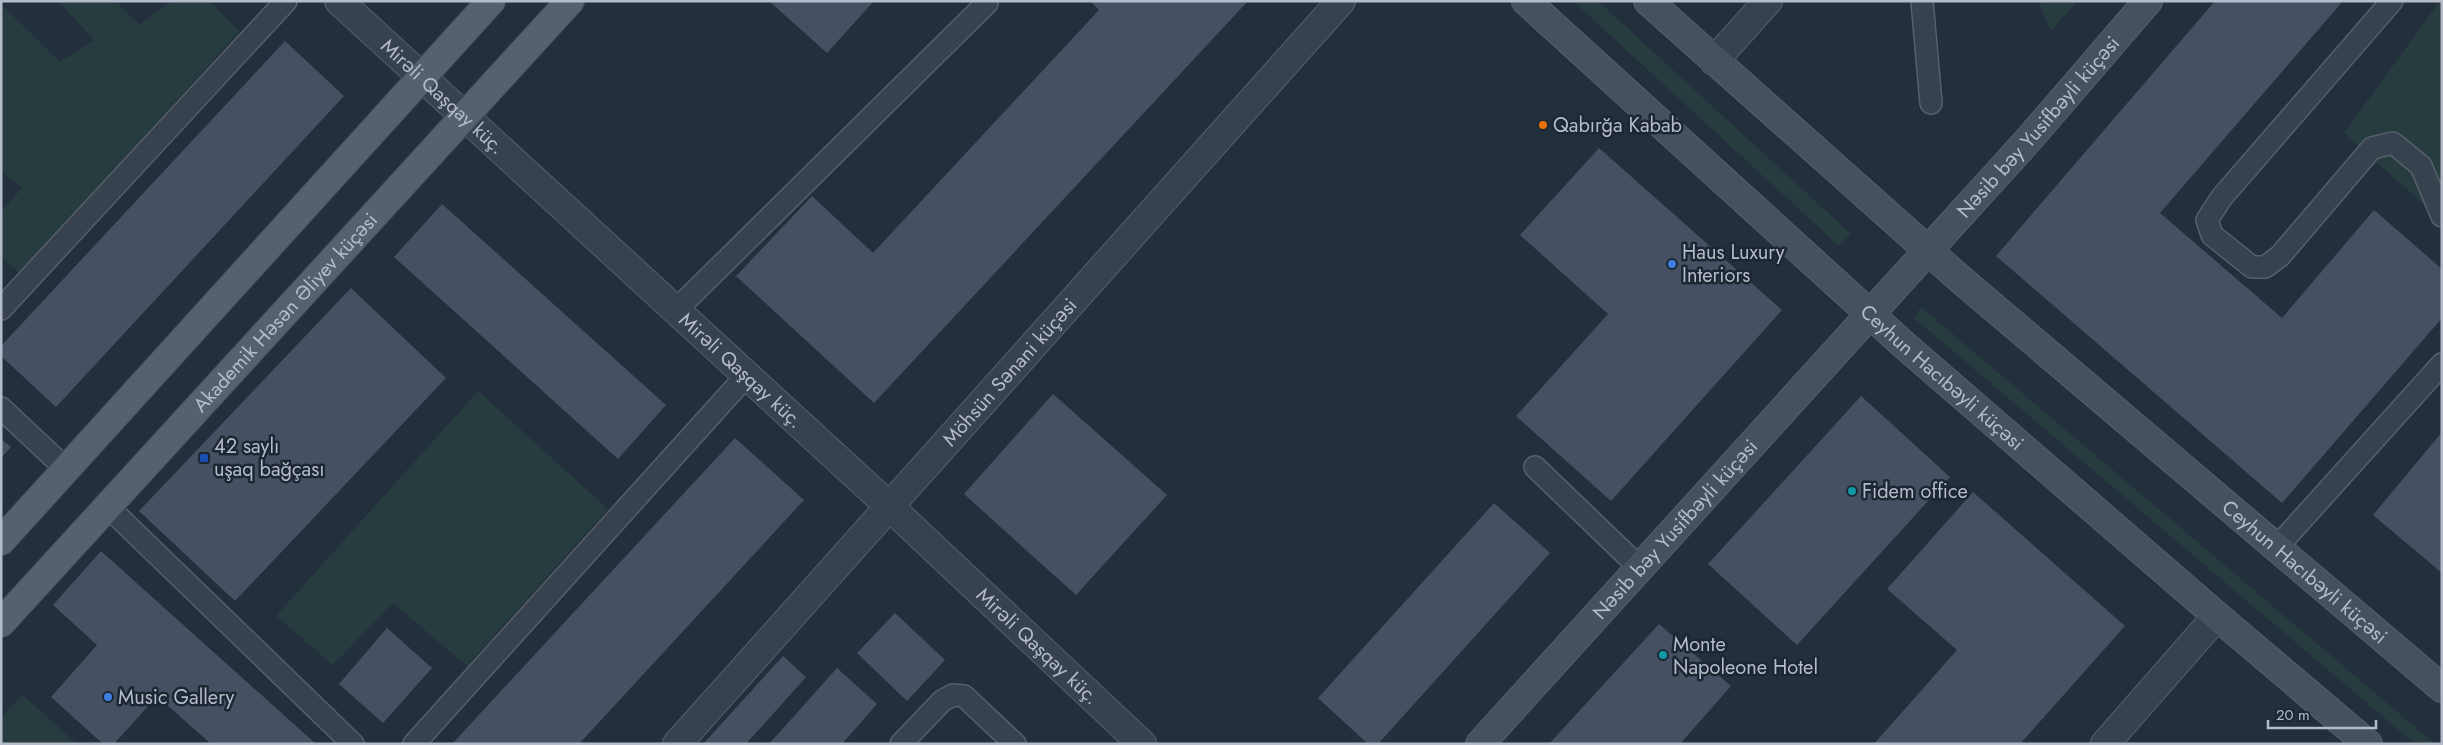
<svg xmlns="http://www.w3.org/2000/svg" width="2443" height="745" viewBox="0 0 2443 745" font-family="Jost,sans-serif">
  <rect width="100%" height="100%" fill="#242f3e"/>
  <path fill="#263c3f" d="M 58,1 L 116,1 L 139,25 L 172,1 L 209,1 L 240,31 L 19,273 L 1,257 L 1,212 L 22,188 L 1,170 L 1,4 L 60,62 L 94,40 Z
    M 1573,1 L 1598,1 L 1851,234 L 1839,246 Z
    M 2038,1 L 2078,1 L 2051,31 Z
    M 2440,1 L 2442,1 L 2442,221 L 2344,133 Z
    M 1921,307 L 2435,744 L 2415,744 L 1914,318 Z
    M 478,391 L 608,509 L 467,666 L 393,603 L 333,665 L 276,616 Z
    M 23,695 L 77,744 L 1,744 L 1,717 Z"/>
  <path fill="#455162" d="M 769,1 L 874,1 L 827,53 Z
    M 1090,1 L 1248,1 L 874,403 L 736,276 L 812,196 L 873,253 L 1099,10 Z
    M 2215,1 L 2343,1 L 2160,213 L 2282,318 L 2374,210 L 2442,269 L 2442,318 L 2282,503 L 1996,256 Z
    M 285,41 L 344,96 L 56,407 L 1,356 L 1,346 Z
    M 1599,148 L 1782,310 L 1611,501 L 1516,416 L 1608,314 L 1520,235 Z
    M 442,204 L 666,405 L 618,459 L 394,257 Z
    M 351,288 L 446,378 L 235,601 L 139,511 Z
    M 1053,394 L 1167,495 L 1076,595 L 964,494 Z
    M 1861,396 L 1950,477 L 1797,645 L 1708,564 Z
    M 2442,432 L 2442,573 L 2373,515 Z
    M 735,438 L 804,500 L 579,744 L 452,744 Z
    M 1,439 L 11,447 L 1,458 Z
    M 1973,492 L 2125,626 L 2020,744 L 1874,744 L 1957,650 L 1887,589 Z
    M 1494,503 L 1550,553 L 1378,744 L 1368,744 L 1318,698 Z
    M 101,551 L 316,744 L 211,744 L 157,696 L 114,744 L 103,744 L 51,697 L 97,645 L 53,605 Z
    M 895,613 L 945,660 L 907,701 L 857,653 Z
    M 1659,624 L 1731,686 L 1680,744 L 1549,744 Z
    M 387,628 L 432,668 L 383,723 L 339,684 Z
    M 783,656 L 806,677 L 746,744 L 703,744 Z
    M 837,668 L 877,704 L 842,744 L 769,744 Z"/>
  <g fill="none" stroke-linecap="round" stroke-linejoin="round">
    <defs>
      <path id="lane" d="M 1922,1 L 1931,103
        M 2392,1 L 2222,197 L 2207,220 L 2212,235 L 2252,267 L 2265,267 L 2280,256 L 2372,148 L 2393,143 L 2421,166 L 2442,216
        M 1,309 L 286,1
        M 675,311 L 987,3
        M 1,408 L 66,469
        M 1535,467 L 1641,569
        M 107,506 L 353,744
        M 2278,546 L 2442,364
        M 414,744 L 746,376
        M 901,744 L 942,701 L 953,695 L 964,696 L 1015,744"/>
      <g id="street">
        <path id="s1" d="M 339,1 L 889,506 L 1142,744"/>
        <path d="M 1714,61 L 1768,1"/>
        <path id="s2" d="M 677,744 L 1341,1"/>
        <path d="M 2105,744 L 2217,616"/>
      </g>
      <g id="secondary">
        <path id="s3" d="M 1526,1 L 1903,344 L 2217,616 L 2368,744"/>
        <path id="s4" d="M 1648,1 L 1959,278 L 2442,688"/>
        <path id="s5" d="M 1480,744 L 2030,138 L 2148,1"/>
      </g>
      <g id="primary">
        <path d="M 1,541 L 491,1"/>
        <path id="s6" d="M 1,623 L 570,1"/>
      </g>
    </defs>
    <use href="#lane" stroke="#565f6c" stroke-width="24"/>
    <use href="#street" stroke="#565f6c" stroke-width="30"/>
    <use href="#secondary" stroke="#565f6c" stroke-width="30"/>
    <use href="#primary" stroke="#414a57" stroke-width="30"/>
    <use href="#lane" stroke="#38414e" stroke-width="21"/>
    <use href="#street" stroke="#38414e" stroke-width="28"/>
    <use href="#secondary" stroke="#465061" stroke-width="28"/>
    <use href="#primary" stroke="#56606e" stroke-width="28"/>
  </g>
  <circle fill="#e8710a" stroke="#1d2633" stroke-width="2" cx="1543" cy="125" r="5"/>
  <g fill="#3f7fe0" stroke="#1d2633" stroke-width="2">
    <circle cx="1672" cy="264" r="5"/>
    <circle cx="108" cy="697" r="5"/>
  </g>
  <rect fill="#1a4fb4" stroke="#1d2633" stroke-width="2" x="199" y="453" width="10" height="10" rx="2.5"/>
  <g fill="#0f9aa8" stroke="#1d2633" stroke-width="2">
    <circle cx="1852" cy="491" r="5"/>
    <circle cx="1663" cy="655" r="5"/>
  </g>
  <g text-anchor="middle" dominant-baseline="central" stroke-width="5" stroke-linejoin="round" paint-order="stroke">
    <g font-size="20" fill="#b4bcc9" stroke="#1d2633">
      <text stroke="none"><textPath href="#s1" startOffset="141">Mirəli Qaşqay küç.</textPath></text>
      <text stroke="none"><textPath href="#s5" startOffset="832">Nəsib bəy Yusifbəyli küçəsi</textPath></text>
      <text stroke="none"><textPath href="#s6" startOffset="421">Akademik Həsən Əliyev küçəsi</textPath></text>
      <text stroke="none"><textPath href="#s1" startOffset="546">Mirəli Qaşqay küç.</textPath></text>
      <text stroke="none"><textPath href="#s2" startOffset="499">Möhsün Sənani küçəsi</textPath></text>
      <text stroke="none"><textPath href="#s3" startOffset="561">Ceyhun Hacıbəyli küçəsi</textPath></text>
      <text stroke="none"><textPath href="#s5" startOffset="290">Nəsib bəy Yusifbəyli küçəsi</textPath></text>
      <text stroke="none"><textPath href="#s4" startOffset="870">Ceyhun Hacıbəyli küçəsi</textPath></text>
      <text stroke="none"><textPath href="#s1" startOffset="951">Mirəli Qaşqay küç.</textPath></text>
    </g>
    <g font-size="20" fill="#b4bcc9" stroke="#1d2633" text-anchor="start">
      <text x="1553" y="125">Qabırğa Kabab</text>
      <text x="1682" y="252">Haus Luxury<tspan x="1682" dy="23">Interiors</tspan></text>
      <text x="214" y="446">42 saylı<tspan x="214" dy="23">uşaq bağçası</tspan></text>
      <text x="1862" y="491">Fidem office</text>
      <text x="1673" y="644">Monte<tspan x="1673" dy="23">Napoleone Hotel</tspan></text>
      <text x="118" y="697">Music Gallery</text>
    </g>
  </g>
  <rect width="2443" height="745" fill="none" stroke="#b4bcc9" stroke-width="5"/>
  <path d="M2268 720v8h108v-8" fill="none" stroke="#b4bcc9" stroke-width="2.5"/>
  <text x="2276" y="720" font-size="15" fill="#b4bcc9" stroke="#1d2633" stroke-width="4" paint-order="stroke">20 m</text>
</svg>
